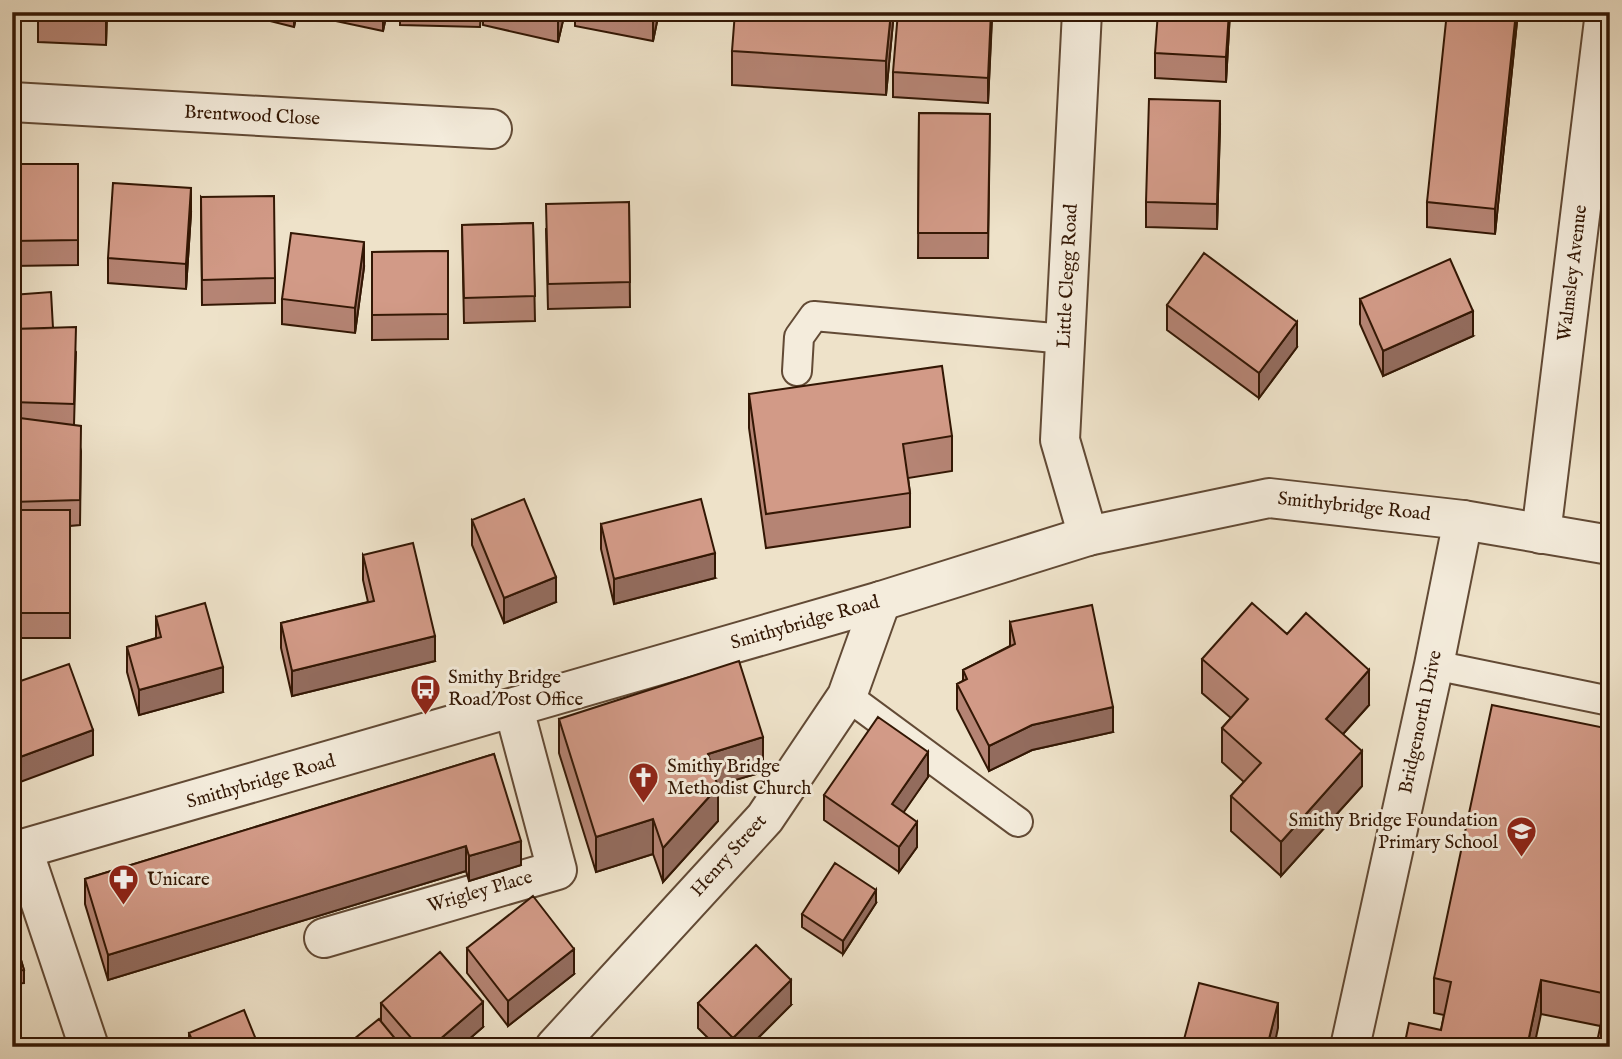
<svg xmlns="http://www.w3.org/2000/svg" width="1622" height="1059" viewBox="0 0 1622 1059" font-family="'IM FELL English',serif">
  <rect width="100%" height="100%" fill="#eee2c9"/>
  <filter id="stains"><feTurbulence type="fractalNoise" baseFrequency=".00286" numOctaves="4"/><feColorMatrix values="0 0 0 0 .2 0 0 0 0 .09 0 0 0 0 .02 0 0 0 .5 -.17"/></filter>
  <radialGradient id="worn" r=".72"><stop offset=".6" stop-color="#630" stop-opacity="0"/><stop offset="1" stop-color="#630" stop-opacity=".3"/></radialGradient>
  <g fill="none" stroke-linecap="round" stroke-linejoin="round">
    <defs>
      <path id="service" d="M 797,371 L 799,337 L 814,316 L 1065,339
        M 1434,665 L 1610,701
        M 847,696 L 1018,822"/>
      <path id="minor" d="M 1082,12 L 1060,440 L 1088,536
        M 12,102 L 492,129
        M 1541,534 L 1605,12
        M 23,850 L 89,1047
        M 324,938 L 557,870 L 514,709
        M 555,1047 L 765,818 L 847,696 L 881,601
        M 1350,1047 L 1434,665 L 1463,520"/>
      <path id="tertiary" d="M 12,852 L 881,601 L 1088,536 L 1269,498 L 1463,520 L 1610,545"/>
    </defs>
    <use href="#service" stroke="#624a35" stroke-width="32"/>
    <use href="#minor" stroke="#624a35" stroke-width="42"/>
    <use href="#tertiary" stroke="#624a35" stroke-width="42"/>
    <use href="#service" stroke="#f4ecdc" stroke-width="28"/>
    <use href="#minor" stroke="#f4ecdc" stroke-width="38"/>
    <use href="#tertiary" stroke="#f4ecdc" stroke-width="38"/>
  </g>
  <path fill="#b58474" stroke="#331704" stroke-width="2" d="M 38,12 L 107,12 L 106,45 L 38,42 Z
    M 234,12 L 297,12 L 294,27 Z
    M 312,12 L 387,12 L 383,31 L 312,16 Z
    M 400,12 L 481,12 L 480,27 L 400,25 Z
    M 483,12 L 565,12 L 558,42 L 483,25 Z
    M 575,12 L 659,12 L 653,41 L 575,26 Z
    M 894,12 L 886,95 L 732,85 L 732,51 Z
    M 992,12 L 988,103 L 893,97 L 893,72 Z
    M 1230,12 L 1226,82 L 1155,78 L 1155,53 Z
    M 1518,12 L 1495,234 L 1427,227 L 1427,202 Z
    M 919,113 L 990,114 L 988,258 L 918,258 Z
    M 1220,126 L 1217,229 L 1146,227 L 1146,202 Z
    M 12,164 L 78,164 L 78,265 L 12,266 Z
    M 201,197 L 275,278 L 275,303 L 202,305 Z
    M 629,202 L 630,307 L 548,309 L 546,229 Z
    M 191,213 L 186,289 L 108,283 L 108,258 Z
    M 533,223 L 535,321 L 464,323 L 462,225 Z
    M 448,251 L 448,339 L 372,340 L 372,252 Z
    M 364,267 L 355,333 L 282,324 L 282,299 Z
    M 12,295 L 53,328 L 76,352 L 74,425 L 81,451 L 80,525 L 70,526 L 70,638 L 12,638 Z
    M 1360,299 L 1473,336 L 1383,376 L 1360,324 Z
    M 1167,305 L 1297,347 L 1259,398 L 1167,330 Z
    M 749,394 L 952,436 L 952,471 L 908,478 L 910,493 L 910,527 L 766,548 L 749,428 Z
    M 472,520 L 556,602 L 504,623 L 472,545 Z
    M 601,524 L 715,578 L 614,604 L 601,549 Z
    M 363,555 L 435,661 L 292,696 L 281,648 L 281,623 L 368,602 L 363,580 Z
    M 156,617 L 223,692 L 139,715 L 127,672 L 127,647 L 156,638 Z
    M 1010,622 L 1113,732 L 1032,750 L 989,771 L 957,709 L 957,684 L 963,681 L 963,670 L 1010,646 Z
    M 1287,634 L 1369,705 L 1343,734 L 1362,786 L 1281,876 L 1231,831 L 1231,796 L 1244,782 L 1222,762 L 1222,728 L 1231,718 L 1202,693 L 1202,659 Z
    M 559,719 L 763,772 L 717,785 L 718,821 L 663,882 L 653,854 L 596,872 L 559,753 Z
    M 1610,729 L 1610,1047 L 1600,1026 L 1541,1014 L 1441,1030 L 1444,1015 L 1434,1013 L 1434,978 Z
    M 494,754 L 521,865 L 469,881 L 466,871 L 108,980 L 85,904 L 85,879 Z
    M 928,777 L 903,812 L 917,847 L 899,872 L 824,820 L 824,795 Z
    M 876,903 L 843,954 L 802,927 L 802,914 Z
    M 12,930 L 24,970 L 24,983 L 12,984 Z
    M 467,948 L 574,974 L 508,1026 L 467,973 Z
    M 381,1003 L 483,1027 L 460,1047 L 344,1047 L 381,1021 Z
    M 698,1003 L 791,1005 L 749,1047 L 717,1047 L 698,1028 Z
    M 189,1033 L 259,1047 L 189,1047 Z"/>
  <path fill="#936c5e" stroke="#331704" stroke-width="2" d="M 106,12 L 107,12 L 106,45 Z
    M 294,12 L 297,12 L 294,27 Z
    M 383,12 L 387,12 L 383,31 Z
    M 559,12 L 565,12 L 558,42 L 558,17 Z
    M 654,12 L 659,12 L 653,41 L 653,16 Z
    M 891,12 L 894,12 L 886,95 L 886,61 Z
    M 991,12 L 992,12 L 992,20 L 988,103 L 988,78 Z
    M 1229,12 L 1230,12 L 1226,82 L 1226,57 Z
    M 1516,12 L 1518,12 L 1495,234 L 1495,209 Z
    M 1220,101 L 1220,126 L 1217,229 L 1217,204 Z
    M 191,188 L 191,213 L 186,289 L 186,264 Z
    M 364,242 L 364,267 L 355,333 L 355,308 Z
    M 1473,311 L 1473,336 L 1383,376 L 1383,351 Z
    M 1297,322 L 1297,347 L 1259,398 L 1259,373 Z
    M 715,553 L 715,578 L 614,604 L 614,579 Z
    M 556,577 L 556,602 L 504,623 L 504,598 Z
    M 435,636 L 435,661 L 292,696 L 292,671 Z
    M 223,667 L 223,692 L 139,715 L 139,690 Z
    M 1369,670 L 1369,705 L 1326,753 L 1326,719 Z
    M 1113,707 L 1113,732 L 1032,750 L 989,771 L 989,746 L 1032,725 Z
    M 93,730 L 93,755 L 12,785 L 12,760 Z
    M 763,737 L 763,772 L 708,788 L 708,754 Z
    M 1362,751 L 1362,786 L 1281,876 L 1281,842 Z
    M 928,752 L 928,777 L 892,829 L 892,804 Z
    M 718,787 L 718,821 L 663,882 L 663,848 Z
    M 653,819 L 653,854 L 596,872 L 596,837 Z
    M 917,822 L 917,847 L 899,872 L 899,847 Z
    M 521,841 L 521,865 L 469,881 L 469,856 Z
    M 466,846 L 466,871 L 108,980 L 108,955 Z
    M 876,890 L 876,903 L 843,954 L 843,941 Z
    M 574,949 L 574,974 L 508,1026 L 508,1001 Z
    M 791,980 L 791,1005 L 749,1047 L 733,1047 L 733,1038 Z
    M 1541,980 L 1541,1014 L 1534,1047 L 1527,1047 Z
    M 483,1002 L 483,1027 L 460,1047 L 431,1047 Z
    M 1278,1003 L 1278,1028 L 1274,1047 L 1267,1047 Z"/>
  <path fill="#d29a87" stroke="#331704" stroke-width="2" d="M 38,12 L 106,12 L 106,20 L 38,17 Z
    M 536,12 L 559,12 L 558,17 Z
    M 635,12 L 654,12 L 653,16 Z
    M 735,12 L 891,12 L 886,61 L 732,51 Z
    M 898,12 L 991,12 L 988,78 L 893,72 Z
    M 1158,12 L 1229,12 L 1226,57 L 1155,53 Z
    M 1447,12 L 1516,12 L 1495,209 L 1427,202 Z
    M 1149,99 L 1220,101 L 1217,204 L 1146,202 Z
    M 919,113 L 990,114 L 988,233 L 918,233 Z
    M 12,164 L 78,164 L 78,240 L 12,241 Z
    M 113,183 L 191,188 L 186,264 L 108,258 Z
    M 274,196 L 275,278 L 202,280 L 201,197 Z
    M 629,202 L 630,282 L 548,284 L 546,204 Z
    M 533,223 L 535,296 L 464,298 L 462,225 Z
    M 291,233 L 364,242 L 355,308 L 282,299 Z
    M 448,251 L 448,314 L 372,315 L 372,252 Z
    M 1204,253 L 1297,322 L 1259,373 L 1167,305 Z
    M 1450,259 L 1473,311 L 1383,351 L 1360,299 Z
    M 51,292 L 53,328 L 12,329 L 12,295 Z
    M 76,327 L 74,404 L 12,402 L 12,329 Z
    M 942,366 L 952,436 L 903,444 L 910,493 L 766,514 L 749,394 Z
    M 12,417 L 81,426 L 80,500 L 12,502 Z
    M 524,499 L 556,577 L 504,598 L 472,520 Z
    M 701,499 L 715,553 L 614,579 L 601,524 Z
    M 12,510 L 70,510 L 70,613 L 12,613 Z
    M 413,543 L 435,636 L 292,671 L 281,623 L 374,601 L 363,555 Z
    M 205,603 L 223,667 L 139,690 L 127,647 L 161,637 L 156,617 Z
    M 1252,603 L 1287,634 L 1306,613 L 1369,670 L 1326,719 L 1362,751 L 1281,842 L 1231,796 L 1261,763 L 1222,728 L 1248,699 L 1202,659 Z
    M 1092,605 L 1113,707 L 1032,725 L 989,746 L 957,684 L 967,679 L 963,670 L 1015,644 L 1010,622 Z
    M 739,661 L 763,737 L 708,754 L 718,787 L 663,848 L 653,819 L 596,837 L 559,719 Z
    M 69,664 L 93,730 L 12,760 L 12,684 Z
    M 1492,705 L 1610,729 L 1610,1047 L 1596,1047 L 1607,994 L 1541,980 L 1527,1047 L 1404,1047 L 1409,1023 L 1441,1030 L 1451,982 L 1434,978 Z
    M 878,717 L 928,752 L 892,804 L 917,822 L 899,847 L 824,795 Z
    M 494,754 L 521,841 L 469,856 L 466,846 L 108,955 L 85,879 Z
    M 835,863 L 876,890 L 843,941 L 802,914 Z
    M 533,896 L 574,949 L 508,1001 L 467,948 Z
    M 12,930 L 24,970 L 12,971 Z
    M 756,945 L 791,980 L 733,1038 L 698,1003 Z
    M 440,952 L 483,1002 L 431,1047 L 419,1047 L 381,1003 Z
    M 1199,983 L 1278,1003 L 1267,1047 L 1182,1047 Z
    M 244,1010 L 259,1047 L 195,1047 L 189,1033 Z
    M 379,1019 L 402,1047 L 344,1047 Z"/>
  <defs>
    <symbol id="bus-pin" viewBox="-11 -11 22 30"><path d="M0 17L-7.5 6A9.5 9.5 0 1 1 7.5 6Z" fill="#8f2418" stroke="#f4ecdc"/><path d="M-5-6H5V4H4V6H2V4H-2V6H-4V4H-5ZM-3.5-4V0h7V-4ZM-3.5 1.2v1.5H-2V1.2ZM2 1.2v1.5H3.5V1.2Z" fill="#fff"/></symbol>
    <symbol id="church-pin" viewBox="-11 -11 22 30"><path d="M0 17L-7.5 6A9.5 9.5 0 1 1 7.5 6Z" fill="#8f2418" stroke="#f4ecdc"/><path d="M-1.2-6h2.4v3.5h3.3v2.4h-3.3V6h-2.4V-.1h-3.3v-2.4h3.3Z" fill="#fff"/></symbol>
    <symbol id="school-pin" viewBox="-11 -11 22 30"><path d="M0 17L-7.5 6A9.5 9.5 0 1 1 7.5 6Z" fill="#8f2418" stroke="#f4ecdc"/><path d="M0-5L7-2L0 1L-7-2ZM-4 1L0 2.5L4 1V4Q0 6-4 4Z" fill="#fff"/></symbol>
    <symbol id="pharmacy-pin" viewBox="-11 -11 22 30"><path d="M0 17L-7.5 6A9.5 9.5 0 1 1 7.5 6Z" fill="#8f2418" stroke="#f4ecdc"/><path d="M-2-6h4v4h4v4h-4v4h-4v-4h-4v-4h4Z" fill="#fff"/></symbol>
  </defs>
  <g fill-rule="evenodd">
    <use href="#bus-pin" x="408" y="672" width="35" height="47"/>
    <use href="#church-pin" x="626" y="760" width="35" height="47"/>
    <use href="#school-pin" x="1504" y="814" width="35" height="47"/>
    <use href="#pharmacy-pin" x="106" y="862" width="35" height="47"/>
  </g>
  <g text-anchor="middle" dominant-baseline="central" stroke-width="6" stroke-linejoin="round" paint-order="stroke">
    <g font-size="19" fill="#331704" stroke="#f4ecdc">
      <text transform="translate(252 116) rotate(3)">Brentwood Close</text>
      <text transform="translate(1573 273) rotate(-83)">Walmsley Avenue</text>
      <text transform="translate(1068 276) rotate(-87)">Little Clegg Road</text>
      <text transform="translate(1354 507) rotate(6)">Smithybridge Road</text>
      <text transform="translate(805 623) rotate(-16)">Smithybridge Road</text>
      <text transform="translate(1421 722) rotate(-78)">Bridgenorth Drive</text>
      <text transform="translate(261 782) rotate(-16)">Smithybridge Road</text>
      <text transform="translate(729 856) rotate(-48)">Henry Street</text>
      <text transform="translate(480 892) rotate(-16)">Wrigley Place</text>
    </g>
    <g font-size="19" fill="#331704" stroke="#f4ecdc" text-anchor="start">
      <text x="448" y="678">Smithy Bridge<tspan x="448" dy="22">Road/Post Office</tspan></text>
      <text x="667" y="767">Smithy Bridge<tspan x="667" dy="22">Methodist Church</tspan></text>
      <text x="1498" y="821" text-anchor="end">Smithy Bridge Foundation<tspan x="1498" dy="22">Primary School</tspan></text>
      <text x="147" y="880">Unicare</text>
    </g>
  </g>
  <rect width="1622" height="1059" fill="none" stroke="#eee2c9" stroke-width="42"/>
  <rect x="14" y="14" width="1594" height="1031" fill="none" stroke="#331704" stroke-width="3.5"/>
  <rect x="21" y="21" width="1580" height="1017" fill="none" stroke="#331704" stroke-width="2"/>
  <rect width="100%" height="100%" filter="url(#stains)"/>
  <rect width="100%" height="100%" fill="url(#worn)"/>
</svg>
